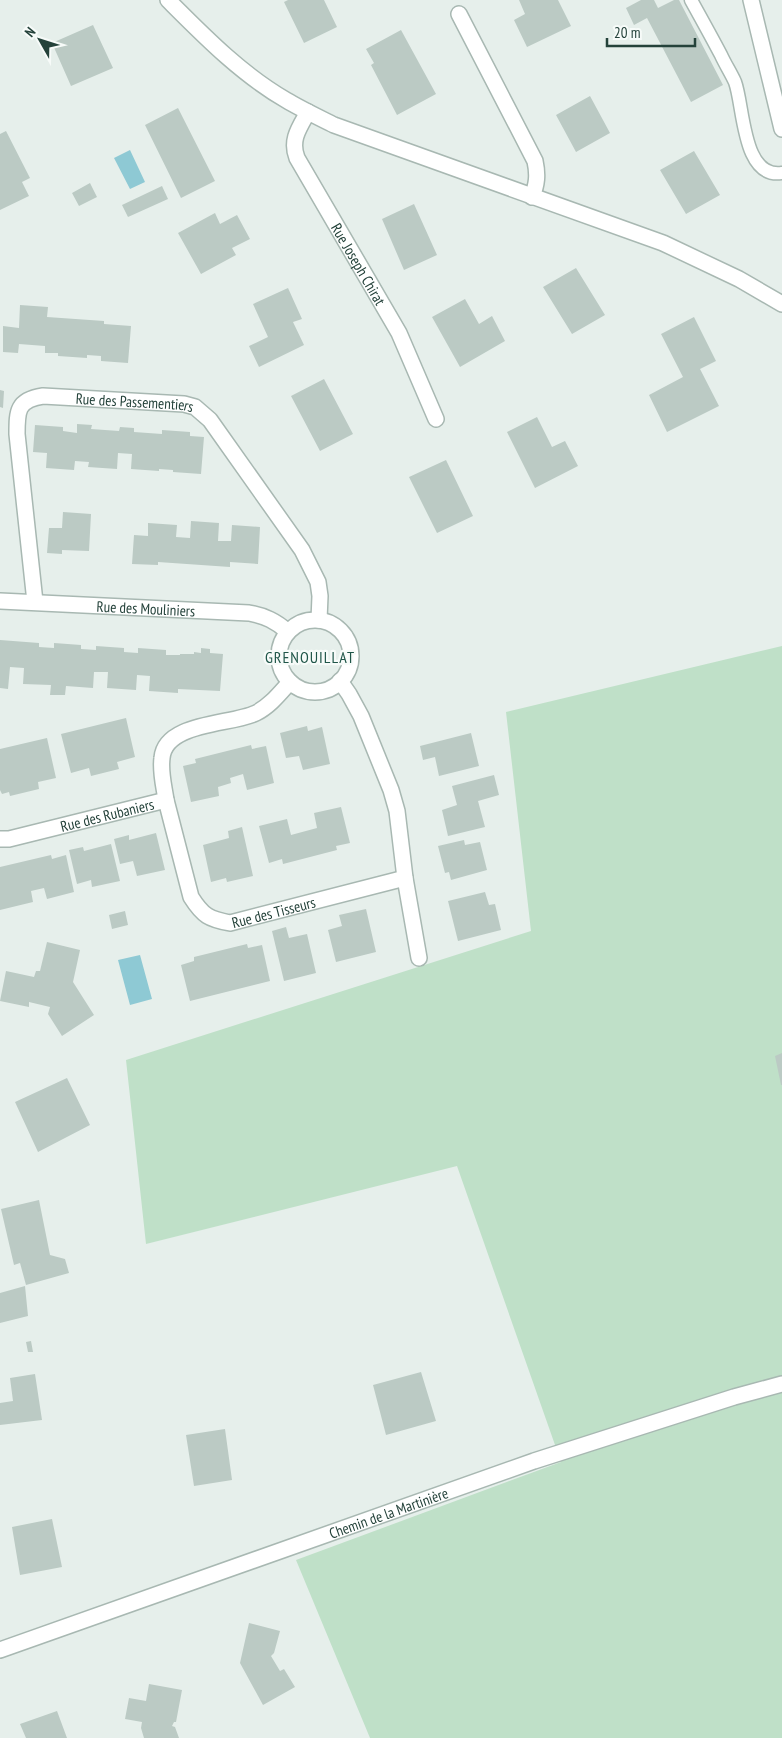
<svg xmlns="http://www.w3.org/2000/svg" width="782" height="1738" viewBox="0 0 782 1738" font-family="'PT Sans Narrow',sans-serif">
  <rect width="100%" height="100%" fill="#e6efeb"/>
  <path fill="#bfe0c8" d="M 782,646 L 782,1738 L 370,1738 L 296,1560 L 561,1462 L 457,1166 L 146,1244 L 126,1060 L 531,931 L 506,712 Z"/>
  <path fill="#8ec9d4" d="M 130,150 L 145,182 L 130,189 L 114,158 Z
    M 140,955 L 152,999 L 130,1005 L 118,960 Z"/>
  <path fill="#bbcac4" d="M 288,0 L 324,0 L 337,27 L 304,43 L 284,2 Z
    M 519,0 L 558,0 L 571,26 L 527,47 L 514,20 L 525,14 Z
    M 641,0 L 654,0 L 658,8 L 674,0 L 679,0 L 723,85 L 691,102 L 647,18 L 634,25 L 626,8 Z
    M 93,25 L 113,68 L 71,86 L 52,43 Z
    M 401,30 L 436,94 L 397,115 L 371,65 L 374,63 L 366,49 Z
    M 590,96 L 610,133 L 576,152 L 556,115 Z
    M 178,108 L 215,181 L 181,198 L 145,125 Z
    M 6,131 L 30,178 L 22,182 L 29,196 L 0,210 L 0,134 Z
    M 694,151 L 720,195 L 686,214 L 660,170 Z
    M 90,183 L 97,197 L 79,206 L 72,193 Z
    M 162,186 L 168,199 L 128,217 L 122,205 Z
    M 414,204 L 437,255 L 404,270 L 382,219 Z
    M 215,213 L 220,224 L 237,215 L 250,239 L 232,248 L 236,255 L 201,274 L 178,233 Z
    M 576,268 L 605,315 L 572,334 L 543,287 Z
    M 288,288 L 302,319 L 293,322 L 304,345 L 259,367 L 249,346 L 268,337 L 253,304 Z
    M 465,299 L 479,324 L 492,316 L 505,341 L 460,367 L 432,317 Z
    M 20,305 L 48,307 L 47,317 L 104,321 L 104,324 L 131,326 L 128,363 L 101,361 L 101,356 L 87,355 L 87,358 L 58,356 L 58,353 L 45,353 L 45,346 L 19,344 L 18,353 L 3,352 L 3,326 L 19,328 Z
    M 694,317 L 716,361 L 700,369 L 719,406 L 667,432 L 649,395 L 683,377 L 661,334 Z
    M 324,379 L 353,434 L 320,451 L 291,396 Z
    M 0,390 L 4,391 L 3,408 L 0,407 Z
    M 537,417 L 552,447 L 565,441 L 578,466 L 535,488 L 507,432 Z
    M 77,424 L 92,425 L 91,429 L 119,431 L 120,427 L 134,428 L 134,432 L 162,434 L 162,430 L 190,432 L 190,436 L 204,437 L 201,474 L 173,472 L 173,470 L 159,469 L 159,471 L 131,469 L 132,454 L 118,453 L 117,469 L 88,467 L 89,462 L 75,461 L 74,470 L 46,468 L 47,453 L 33,452 L 35,425 L 63,427 L 63,431 L 77,433 Z
    M 446,460 L 473,516 L 437,533 L 409,477 Z
    M 63,512 L 91,514 L 89,551 L 62,550 L 62,554 L 47,553 L 49,528 L 62,528 Z
    M 191,521 L 219,523 L 218,541 L 231,541 L 232,525 L 260,527 L 258,564 L 230,562 L 230,567 L 158,562 L 158,565 L 132,564 L 134,535 L 148,536 L 148,523 L 177,525 L 176,537 L 190,538 Z
    M 0,640 L 39,643 L 39,647 L 54,648 L 54,643 L 81,645 L 81,649 L 96,650 L 96,646 L 124,648 L 124,652 L 138,653 L 138,648 L 166,650 L 166,655 L 180,655 L 180,654 L 194,654 L 194,652 L 201,653 L 201,648 L 210,649 L 210,653 L 223,654 L 220,691 L 178,689 L 178,693 L 149,691 L 150,676 L 137,675 L 136,690 L 107,688 L 108,672 L 94,672 L 93,688 L 66,686 L 65,695 L 50,695 L 51,685 L 23,684 L 24,668 L 10,667 L 8,689 L 0,688 Z
    M 126,718 L 135,757 L 117,762 L 119,769 L 91,776 L 89,768 L 71,773 L 61,734 Z
    M 307,726 L 308,731 L 322,727 L 330,764 L 303,770 L 299,756 L 286,758 L 280,733 Z
    M 471,733 L 479,766 L 439,776 L 435,757 L 423,760 L 420,746 Z
    M 47,738 L 56,778 L 38,782 L 39,789 L 10,796 L 9,792 L 2,794 L 0,790 L 0,749 Z
    M 251,745 L 252,749 L 266,746 L 274,783 L 247,790 L 243,774 L 230,778 L 231,783 L 218,787 L 219,796 L 191,802 L 183,766 L 196,763 L 195,759 Z
    M 494,775 L 499,795 L 478,801 L 485,827 L 448,836 L 442,810 L 457,805 L 452,786 Z
    M 341,807 L 350,843 L 336,846 L 337,850 L 283,864 L 282,859 L 269,863 L 259,826 L 287,819 L 291,835 L 317,828 L 314,813 Z
    M 242,827 L 253,876 L 227,882 L 226,878 L 211,882 L 203,845 L 229,838 L 228,831 Z
    M 156,833 L 165,870 L 137,876 L 133,861 L 120,864 L 114,839 L 129,835 L 129,840 Z
    M 464,840 L 465,845 L 480,842 L 487,870 L 451,880 L 449,872 L 445,873 L 438,846 Z
    M 111,844 L 120,881 L 92,887 L 91,880 L 77,884 L 69,850 L 83,847 L 84,851 Z
    M 51,855 L 52,859 L 66,855 L 74,892 L 47,899 L 44,888 L 31,891 L 33,902 L 0,910 L 0,867 Z
    M 485,892 L 489,905 L 495,904 L 501,930 L 458,941 L 448,901 Z
    M 366,909 L 376,952 L 336,962 L 328,930 L 342,926 L 339,915 Z
    M 125,911 L 128,925 L 112,929 L 109,915 Z
    M 286,927 L 289,938 L 307,934 L 316,973 L 284,981 L 272,931 Z
    M 47,942 L 80,950 L 73,982 L 94,1015 L 62,1036 L 48,1014 L 50,1007 L 29,1002 L 29,1007 L 0,1001 L 6,971 L 34,977 L 36,971 L 40,971 Z
    M 247,944 L 248,948 L 262,945 L 270,981 L 190,1001 L 181,965 L 194,961 L 194,957 Z
    M 782,1053 L 782,1085 L 781,1085 L 775,1056 Z
    M 67,1078 L 90,1125 L 38,1152 L 15,1102 Z
    M 39,1200 L 50,1255 L 65,1259 L 69,1273 L 26,1285 L 20,1263 L 14,1265 L 1,1209 Z
    M 25,1286 L 28,1316 L 0,1323 L 0,1293 Z
    M 31,1341 L 33,1352 L 28,1352 L 26,1342 Z
    M 421,1372 L 436,1421 L 386,1435 L 373,1385 Z
    M 35,1374 L 42,1420 L 0,1425 L 0,1403 L 13,1401 L 10,1378 Z
    M 225,1429 L 232,1480 L 194,1486 L 186,1435 Z
    M 52,1519 L 62,1567 L 20,1575 L 12,1527 Z
    M 249,1623 L 280,1631 L 274,1653 L 271,1656 L 280,1671 L 284,1669 L 295,1687 L 263,1705 L 240,1663 Z
    M 149,1684 L 182,1690 L 176,1722 L 174,1722 L 172,1726 L 175,1727 L 179,1738 L 144,1738 L 141,1728 L 142,1722 L 125,1719 L 129,1698 L 146,1701 Z
    M 57,1711 L 67,1738 L 26,1738 L 20,1724 Z"/>
  <g fill="none" stroke-linecap="round" stroke-linejoin="round">
    <defs>
      <path id="lane" d="M 691,0 C 701,18 711,36 721,55 C 725,64 731,73 735,82 C 744,106 742,179 782,173"/>
      <g id="street">
        <path d="M 168,0 C 204,36 241,74 286,100 C 301,109 318,117 334,125 L 663,243 L 739,279 L 782,304"/>
        <path d="M 751,0 L 782,129"/>
        <path d="M 459,14 L 535,161 C 538,175 537,184 532,197"/>
        <path id="s1" d="M 308,112 C 299,128 290,140 297,158 L 399,333 L 436,419"/>
        <path id="s2" d="M 0,601 L 249,613 C 265,616 276,621 288,632"/>
        <path id="s3" d="M 35,602 L 17,434 C 17,411 17,400 43,396 L 184,404 L 195,407 L 210,420 L 302,550 L 318,582 L 320,596 L 319,620"/>
        <circle cx="315" cy="656" r="36"/>
        <path d="M 340,681 L 349,694 L 361,716 L 391,790 L 397,811 L 405,878 L 419,958"/>
        <path id="s4" d="M 166,800 L 191,897 C 203,916 209,919 230,923 L 405,878"/>
        <path id="s5" d="M 0,839 L 9,839 L 166,800 C 164,786 160,772 162,758 C 165,722 231,725 256,713 C 270,706 280,693 290,682"/>
        <path id="s6" d="M 0,1650 L 534,1461 L 734,1397 L 782,1384"/>
      </g>
    </defs>
    <use href="#lane" stroke="#a8b8b2" stroke-width="15"/>
    <use href="#street" stroke="#a8b8b2" stroke-width="18"/>
    <use href="#lane" stroke="#fff" stroke-width="12"/>
    <use href="#street" stroke="#fff" stroke-width="15"/>
  </g>
  <g text-anchor="middle" dominant-baseline="central" stroke-width="4.5" stroke-linejoin="round" paint-order="stroke">
    <g font-size="15" fill="#24423a" stroke="#f7fbf9">
      <text stroke="none"><textPath href="#s1" startOffset="172">Rue Joseph Chirat</textPath></text>
      <text stroke="none"><textPath href="#s3" startOffset="314">Rue des Passementiers</textPath></text>
      <text stroke="none"><textPath href="#s2" startOffset="146">Rue des Mouliniers</textPath></text>
      <text stroke="none"><textPath href="#s5" startOffset="110">Rue des Rubaniers</textPath></text>
      <text stroke="none"><textPath href="#s4" startOffset="194">Rue des Tisseurs</textPath></text>
      <text stroke="none"><textPath href="#s6" startOffset="412">Chemin de la Martinière</textPath></text>
    </g>
    <g font-size="16" letter-spacing="1" fill="#1f5548" stroke="#f7fbf9">
      <text x="310" y="657">GRENOUILLAT</text>
    </g>
  </g>
  <g transform="translate(40 40) rotate(309)" stroke="#f7fbf9" stroke-width="4" paint-order="stroke">
  <path d="M0-4L9 19L0 12L-9 19Z" fill="#24423a"/>
  <text y="-8" font-size="14" font-weight="bold" text-anchor="middle" fill="#24423a">N</text>
  </g>
  <path d="M607 38v8h88v-8" fill="none" stroke="#24423a" stroke-width="2.5"/>
  <text x="614" y="38" font-size="15" fill="#24423a" stroke="#f7fbf9" stroke-width="4" paint-order="stroke">20 m</text>
</svg>
